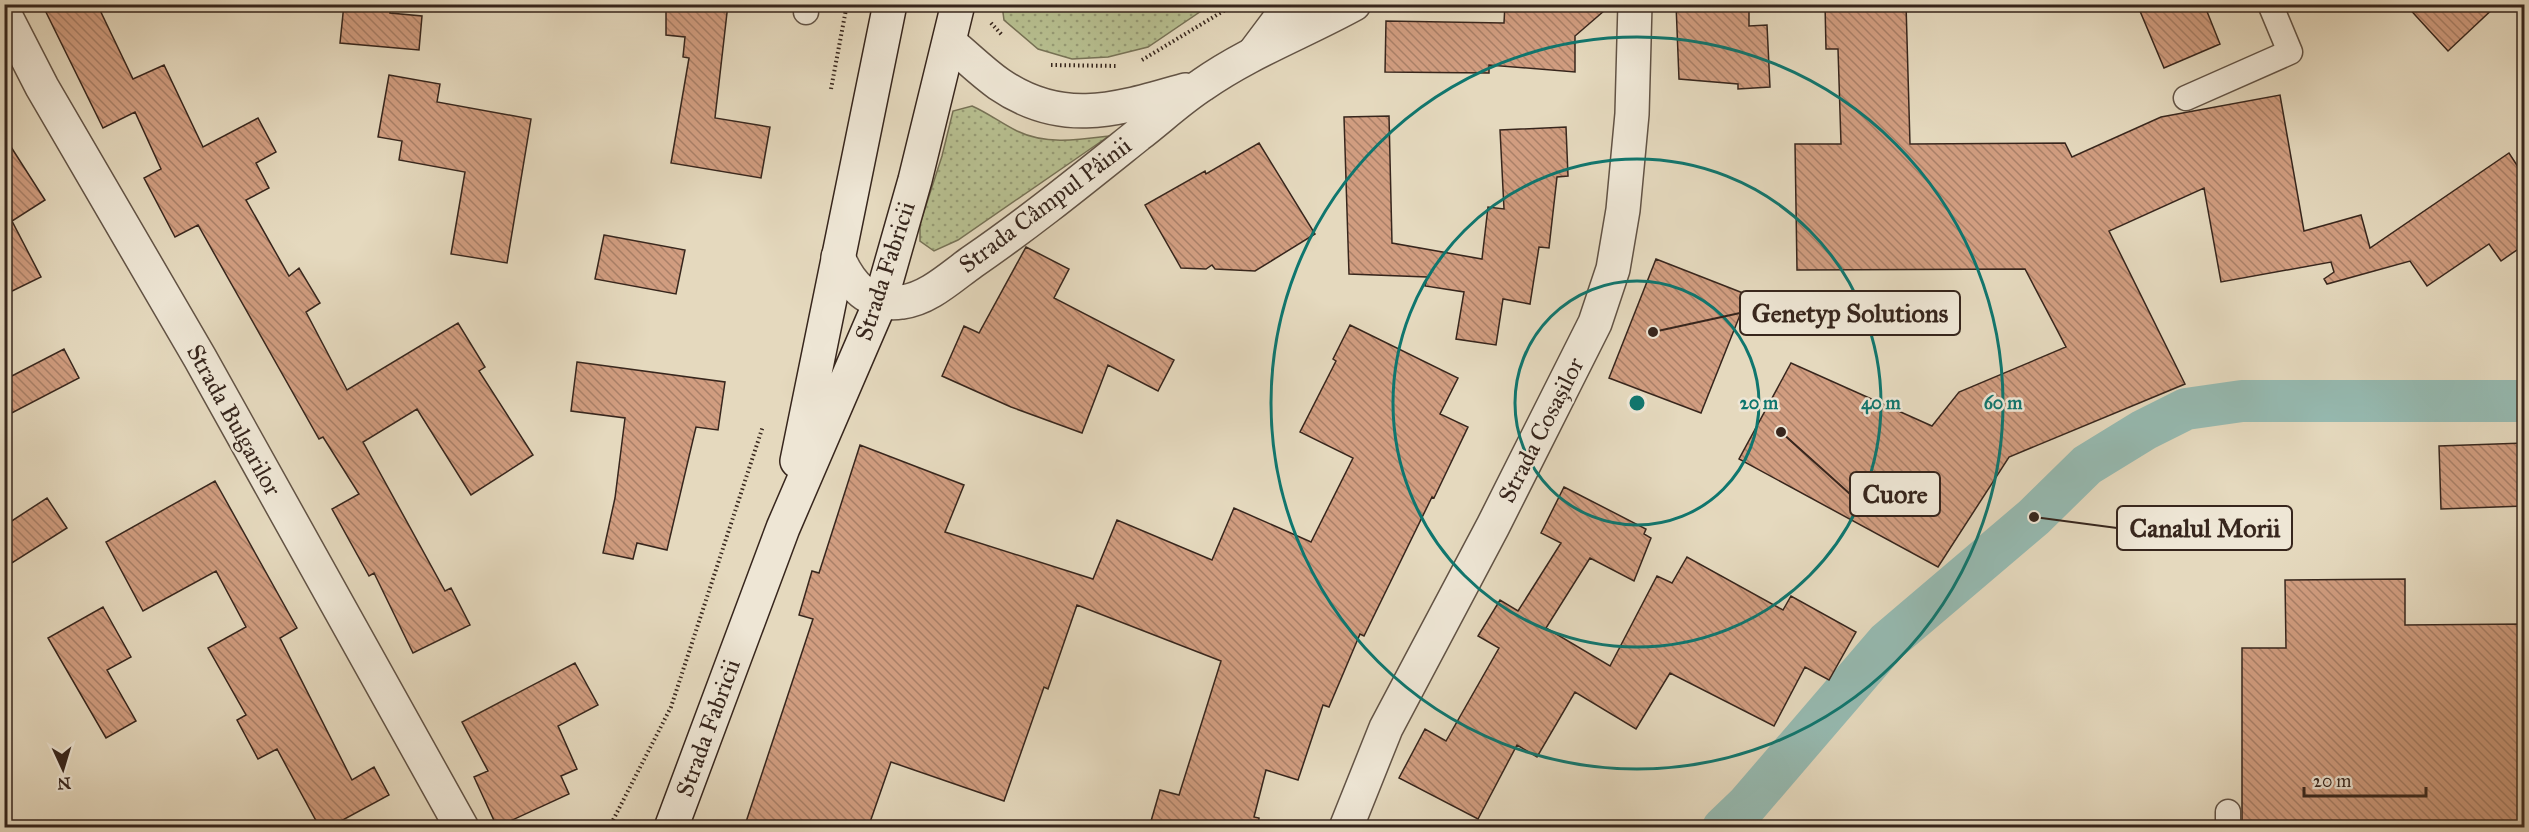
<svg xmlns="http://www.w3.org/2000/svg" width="2529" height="832" viewBox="0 0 2529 832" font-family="'IM FELL Great Primer',serif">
  <defs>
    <pattern id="grass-dots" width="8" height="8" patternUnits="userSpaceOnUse" patternTransform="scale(1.5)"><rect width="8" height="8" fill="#b7bf90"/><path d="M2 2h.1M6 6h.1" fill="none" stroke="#969b75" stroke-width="1.8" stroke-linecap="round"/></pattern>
    <pattern id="building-back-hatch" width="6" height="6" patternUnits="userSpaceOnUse" patternTransform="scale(1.5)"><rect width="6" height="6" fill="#d19d80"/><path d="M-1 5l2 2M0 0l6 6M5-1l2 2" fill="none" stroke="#aa8068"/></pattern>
  </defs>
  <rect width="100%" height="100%" fill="#e5d9be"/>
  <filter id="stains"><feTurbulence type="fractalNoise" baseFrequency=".00333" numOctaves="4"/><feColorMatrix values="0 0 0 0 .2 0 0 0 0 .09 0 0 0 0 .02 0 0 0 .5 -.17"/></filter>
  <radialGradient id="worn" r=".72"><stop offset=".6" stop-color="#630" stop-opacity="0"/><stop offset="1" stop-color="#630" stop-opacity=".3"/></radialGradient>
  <path fill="url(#grass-dots)" stroke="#777256" stroke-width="1.5" d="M 1002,5 L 1002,4 L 1210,5 L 1148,47 L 1108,57 L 1072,59 L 1038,49 L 1004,20 Z
    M 972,106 C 988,113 1001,123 1017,131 C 1046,145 1078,140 1109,136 L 958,240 L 934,251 L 920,241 L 920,224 L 942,156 L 953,111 Z"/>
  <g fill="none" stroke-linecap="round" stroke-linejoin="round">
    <path stroke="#96bab1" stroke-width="42" d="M 1723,828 L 1747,805 L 1887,642 L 2034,517 L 2087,465 L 2144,430 L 2186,409 L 2242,401 L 2524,401"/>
  </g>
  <path fill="url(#building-back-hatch)" stroke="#37261d" stroke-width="1.5" d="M 42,4 L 97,4 L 133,79 L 164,65 L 203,147 L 258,118 L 276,152 L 256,163 L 269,188 L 246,200 L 289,276 L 299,268 L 320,303 L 306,312 L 347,390 L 458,323 L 485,367 L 479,371 L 533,455 L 471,495 L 417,409 L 363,442 L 445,591 L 451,588 L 470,625 L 413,653 L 374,573 L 369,576 L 332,509 L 359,494 L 323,437 L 319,439 L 198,225 L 175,237 L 144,178 L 161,169 L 135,112 L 103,128 Z
    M 344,4 L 391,4 L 390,13 L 422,16 L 419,50 L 340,43 Z
    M 666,4 L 728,4 L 715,118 L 770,127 L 761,178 L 671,163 L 689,58 L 683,57 L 685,37 L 666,35 Z
    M 1505,4 L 1612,4 L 1575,36 L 1575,72 L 1489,65 L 1489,73 L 1385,72 L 1386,21 L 1504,23 Z
    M 1676,4 L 1749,4 L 1749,26 L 1767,25 L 1770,87 L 1738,89 L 1738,84 L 1679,79 Z
    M 1825,4 L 1906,4 L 1910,144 L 2065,143 L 2072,157 L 2161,117 L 2280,95 L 2304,231 L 2361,215 L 2370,248 L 2509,153 L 2524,176 L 2524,245 L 2501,261 L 2489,244 L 2427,286 L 2410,261 L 2327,284 L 2324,279 L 2334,272 L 2331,262 L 2221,282 L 2204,188 L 2109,231 L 2185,384 L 2009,457 L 1938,567 L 1739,459 L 1791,363 L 1932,426 L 1959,392 L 2066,347 L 2025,269 L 1797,270 L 1795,144 L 1841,144 L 1838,49 L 1826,49 Z
    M 2137,4 L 2204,4 L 2220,44 L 2164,68 Z
    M 2405,4 L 2498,4 L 2448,51 Z
    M 389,75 L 440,84 L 437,102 L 531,119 L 507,263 L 451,254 L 465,172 L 399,160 L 402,141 L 378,137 Z
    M 1389,116 L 1392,243 L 1482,259 L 1488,207 L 1504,209 L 1500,130 L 1566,127 L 1568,176 L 1557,177 L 1549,248 L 1539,247 L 1530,304 L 1503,299 L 1496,345 L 1456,339 L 1464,292 L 1425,286 L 1427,277 L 1349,274 L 1344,117 Z
    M 4,136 L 45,200 L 12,221 L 41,277 L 4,295 Z
    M 1259,143 L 1315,234 L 1255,271 L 1215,269 L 1212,265 L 1206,269 L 1181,268 L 1145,205 L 1205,171 L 1206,174 Z
    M 604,235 L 685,250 L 676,294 L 595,279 Z
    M 1026,247 L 1069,269 L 1054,298 L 1174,360 L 1158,391 L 1108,365 L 1082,433 L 1011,407 L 942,376 L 964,326 L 979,333 Z
    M 1656,259 L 1748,295 L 1701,413 L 1609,378 Z
    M 1350,325 L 1458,378 L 1440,414 L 1468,427 L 1434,498 L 1432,497 L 1364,636 L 1360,634 L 1329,707 L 1323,705 L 1298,780 L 1266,770 L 1254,817 L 1259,818 L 1258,828 L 1149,828 L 1160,790 L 1179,795 L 1221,661 L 1077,605 L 1048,689 L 1044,687 L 1004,801 L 891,762 L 868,828 L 744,828 L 813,619 L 799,615 L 812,571 L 819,573 L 860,445 L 964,485 L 945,532 L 1093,579 L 1117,520 L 1212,560 L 1234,508 L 1311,542 L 1353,458 L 1300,432 L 1336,361 L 1333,359 Z
    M 64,349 L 79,378 L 4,417 L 4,380 Z
    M 577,362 L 725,382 L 718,430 L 696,427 L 667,550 L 637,543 L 633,559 L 603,553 L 615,498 L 625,418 L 571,411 Z
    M 2524,443 L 2524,506 L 2441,509 L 2439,446 Z
    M 215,481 L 297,628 L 280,638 L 352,780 L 374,767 L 389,795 L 328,828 L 320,828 L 277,749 L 258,759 L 237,720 L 246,715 L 208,648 L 246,627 L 216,571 L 143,611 L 106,542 Z
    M 1564,487 L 1646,529 L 1644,534 L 1651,538 L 1634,581 L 1590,558 L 1546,628 L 1610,666 L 1657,576 L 1672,583 L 1687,557 L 1783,610 L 1791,596 L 1856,632 L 1829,680 L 1805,667 L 1774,726 L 1670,673 L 1636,729 L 1575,692 L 1537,757 L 1517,745 L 1478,819 L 1399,778 L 1425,729 L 1446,741 L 1499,648 L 1478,636 L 1500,600 L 1518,611 L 1561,543 L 1541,533 Z
    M 47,498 L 67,528 L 4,568 L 4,526 Z
    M 2405,579 L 2405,625 L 2524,624 L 2524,828 L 2242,828 L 2242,648 L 2286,648 L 2285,580 Z
    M 103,607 L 131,657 L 107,670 L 136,721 L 106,738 L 48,638 Z
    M 575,663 L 598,705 L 558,726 L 577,769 L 561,776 L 569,794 L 497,827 L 474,777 L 488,771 L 462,722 Z"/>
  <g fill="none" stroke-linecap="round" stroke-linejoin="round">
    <defs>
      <path id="service" d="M 806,12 L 806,4
        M 2186,98 L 2290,52 L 2270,4
        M 2228,828 L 2228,812"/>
      <path id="minor" d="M 4,13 L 42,87 L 200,358 L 462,828
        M 1255,52 L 1291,4
        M 1346,828 L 1386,728 L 1493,526 L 1595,323 L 1613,269 L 1623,210 L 1632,114 L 1635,4"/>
      <path id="tertiary" d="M 950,43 C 966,56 982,72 999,84 C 1063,128 1118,109 1185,90
        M 838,257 C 850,285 869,307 902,302 C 928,299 951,277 972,262 C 1029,223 1083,179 1138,135 C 1159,119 1179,100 1202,85 C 1249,52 1303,32 1354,4"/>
      <path id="secondary" d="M 797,461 L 890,4
        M 671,828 L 783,528 L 880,303 L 915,180 L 958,4"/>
    </defs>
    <use href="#service" stroke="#625345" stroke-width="27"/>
    <use href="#minor" stroke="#625345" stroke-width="36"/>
    <use href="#tertiary" stroke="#625345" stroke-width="36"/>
    <use href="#secondary" stroke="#37261d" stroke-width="36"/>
    <path stroke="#37261d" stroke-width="4" stroke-dasharray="1.5 3" stroke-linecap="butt" d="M 991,23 L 1002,35
      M 1142,60 L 1235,4
      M 1051,65 L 1118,66
      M 831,89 L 847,4
      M 609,828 L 671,707 L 763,426"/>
    <use href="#service" stroke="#eee6d5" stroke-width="24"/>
    <use href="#minor" stroke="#eee6d5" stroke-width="33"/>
    <use href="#tertiary" stroke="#eee6d5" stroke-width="33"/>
    <use href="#secondary" stroke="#eee6d5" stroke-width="33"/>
  </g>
  <g fill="none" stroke="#0f766e" stroke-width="3">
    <circle cx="1637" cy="403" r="122"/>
    <circle cx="1637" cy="403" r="244"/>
    <circle cx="1637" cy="403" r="366"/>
  </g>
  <g text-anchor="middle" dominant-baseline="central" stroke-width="5" stroke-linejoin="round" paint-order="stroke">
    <g font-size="24" fill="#37261d" stroke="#eee6d5">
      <text transform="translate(1045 205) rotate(-37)">Strada Câmpul Pâinii</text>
      <text transform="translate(885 271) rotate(-72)">Strada Fabricii</text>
      <text transform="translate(234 420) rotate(61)">Strada Bulgarilor</text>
      <text transform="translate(1541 430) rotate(-63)">Strada Cosașilor</text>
      <text transform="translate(708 728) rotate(-70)">Strada Fabricii</text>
    </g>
  </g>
  <circle cx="1637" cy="403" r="9" fill="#0f766e" stroke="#eee6d5" stroke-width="3"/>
  <g font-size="18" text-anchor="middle" font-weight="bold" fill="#0f766e" stroke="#eee6d5" stroke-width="5" stroke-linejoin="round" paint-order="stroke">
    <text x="1759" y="409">20 m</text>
    <text x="1881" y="409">40 m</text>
    <text x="2003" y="409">60 m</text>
  </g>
  <path fill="none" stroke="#37261d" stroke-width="2" d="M1653 332L1740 313M1781 432L1850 494M2034 517L2117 528"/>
  <g fill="#37261d" stroke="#eee6d5" stroke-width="2">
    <circle cx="1653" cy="332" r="6"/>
    <circle cx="1781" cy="432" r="6"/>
    <circle cx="2034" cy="517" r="6"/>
  </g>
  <g fill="#eee6d5" stroke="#37261d" stroke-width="2">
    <rect x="1740" y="291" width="220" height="44" rx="6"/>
    <rect x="1850" y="472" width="90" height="44" rx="6"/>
    <rect x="2117" y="506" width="175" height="44" rx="6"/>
  </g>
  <g font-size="26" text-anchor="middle" font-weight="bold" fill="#37261d">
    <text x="1850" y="322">Genetyp Solutions</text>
    <text x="1895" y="503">Cuore</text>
    <text x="2205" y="537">Canalul Morii</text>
  </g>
  <rect width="2529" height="832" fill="none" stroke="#e5d9be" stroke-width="24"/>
  <rect x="6" y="6" width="2517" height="820" fill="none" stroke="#37261d" stroke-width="3"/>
  <rect x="12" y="12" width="2505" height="808" fill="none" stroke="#37261d" stroke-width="1.5"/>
  <g transform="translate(63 769) rotate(176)" stroke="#eee6d5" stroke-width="4.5" paint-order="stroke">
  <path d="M0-4.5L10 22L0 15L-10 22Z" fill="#37261d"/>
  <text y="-9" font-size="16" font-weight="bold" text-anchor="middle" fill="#37261d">N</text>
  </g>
  <path d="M2304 787v9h122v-9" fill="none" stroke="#37261d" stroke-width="3"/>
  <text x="2313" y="787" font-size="18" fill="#37261d" stroke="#eee6d5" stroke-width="4.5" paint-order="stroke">20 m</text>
  <rect width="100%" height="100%" filter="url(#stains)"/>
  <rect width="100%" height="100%" fill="url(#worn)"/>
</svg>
